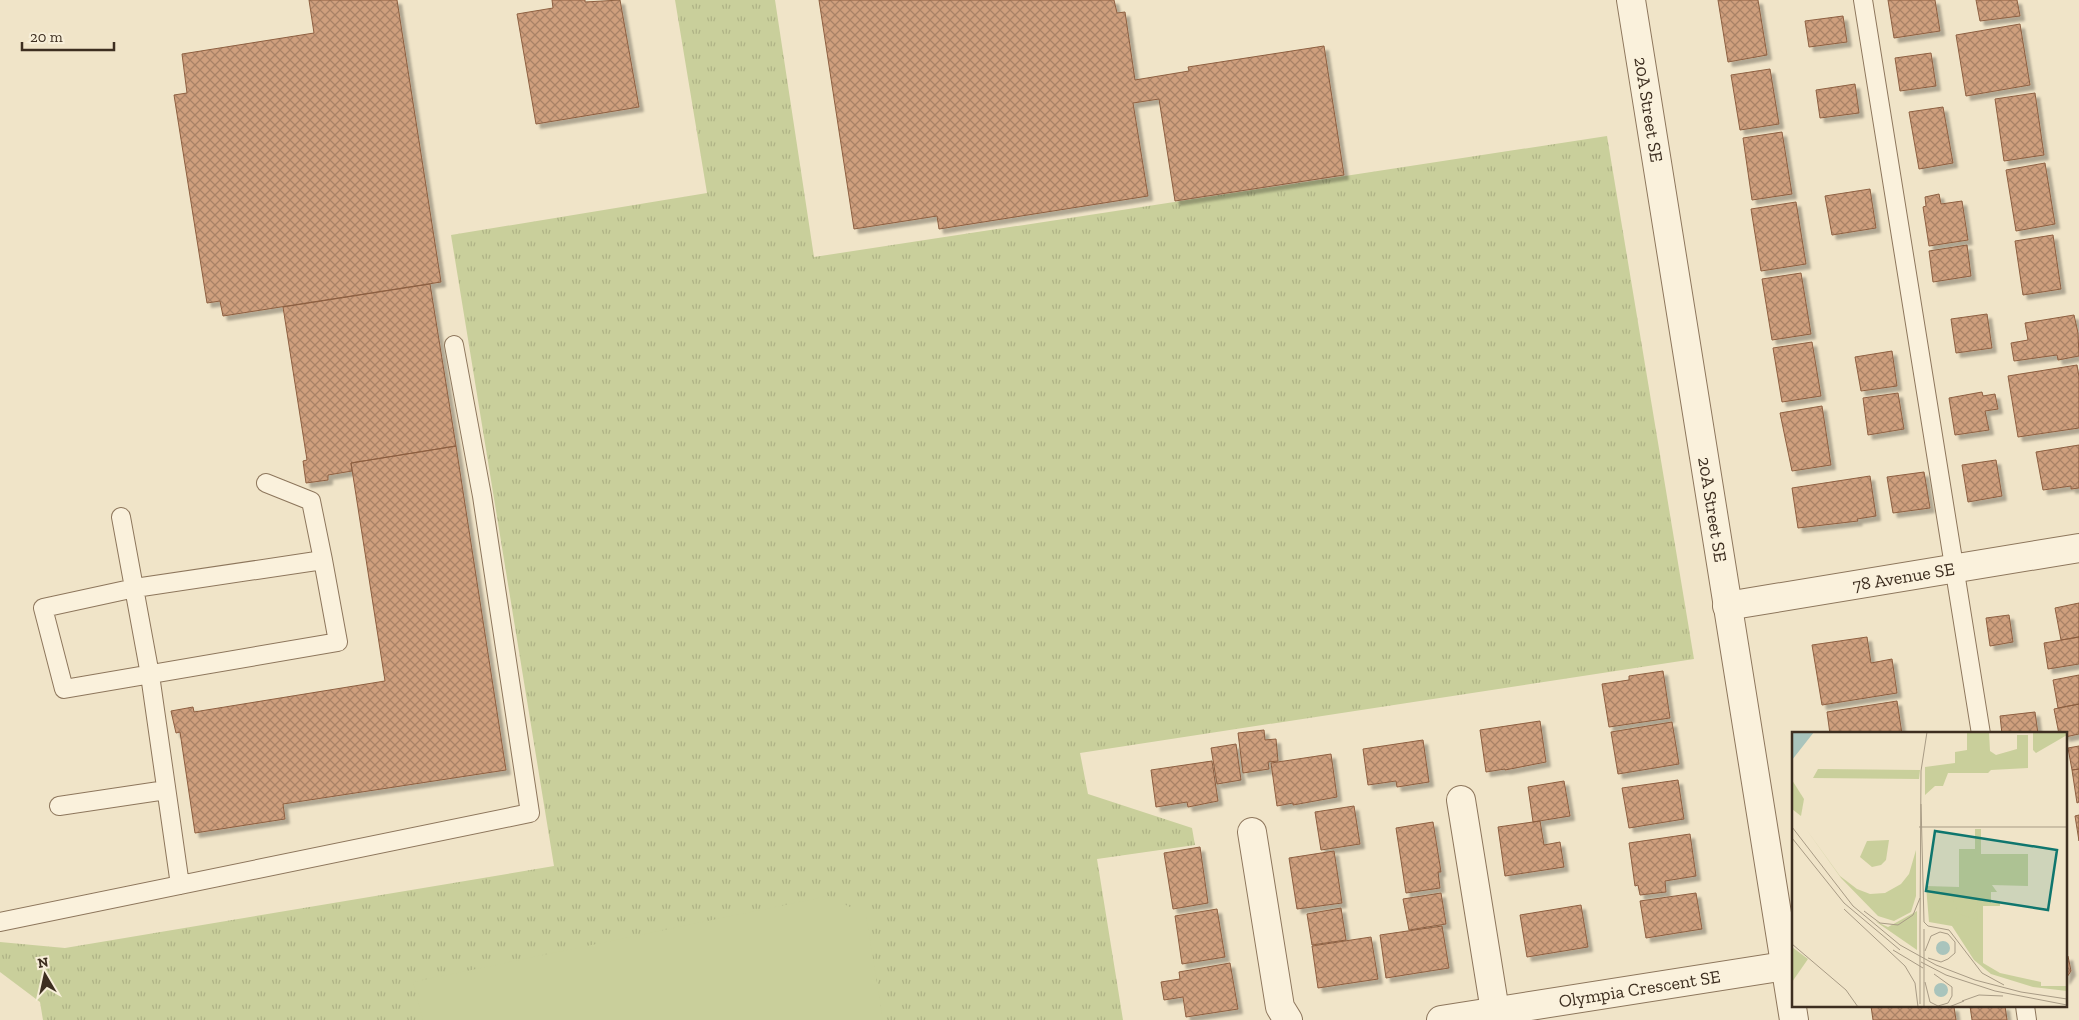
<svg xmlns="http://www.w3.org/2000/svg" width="2079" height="1020" viewBox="0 0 2079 1020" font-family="'Zilla Slab',serif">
  <defs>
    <pattern id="park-tufts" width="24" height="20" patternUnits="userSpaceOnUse" patternTransform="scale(1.25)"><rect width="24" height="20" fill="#c9cf9b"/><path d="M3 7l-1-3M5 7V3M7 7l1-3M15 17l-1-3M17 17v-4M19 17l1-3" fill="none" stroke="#aeb285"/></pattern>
    <pattern id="building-cross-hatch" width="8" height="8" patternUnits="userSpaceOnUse" patternTransform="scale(1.25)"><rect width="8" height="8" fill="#cf9f7d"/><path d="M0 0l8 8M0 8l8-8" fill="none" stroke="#a98266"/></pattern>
    <filter id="shadow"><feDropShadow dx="4.5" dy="4.5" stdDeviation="1" flood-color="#0004"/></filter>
  </defs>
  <rect width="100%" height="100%" fill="#f0e4c8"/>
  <path fill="url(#park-tufts)" d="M 675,0 L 775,0 L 814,257 L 1607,136 L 1694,659 L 1080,753 L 1088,794 L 1192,828 L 1195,845 L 1097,859 L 1123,1020 L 43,1020 L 40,1002 L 0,972 L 0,942 L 65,948 L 554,866 L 451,235 L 707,193 Z"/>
  <path fill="#c9cf9b" d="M 828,896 L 866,915 L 883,1020 L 423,1020 L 413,982 Z"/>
  <path fill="url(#building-cross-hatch)" stroke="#8d5f41" filter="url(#shadow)" d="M 309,0 L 397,0 L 441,282 L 223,316 L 220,301 L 207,303 L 174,95 L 187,93 L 182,54 L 314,33 Z
    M 552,0 L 585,0 L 585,2 L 620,0 L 639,107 L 536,124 L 517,14 L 553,8 Z
    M 819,0 L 1114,0 L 1117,13 L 1125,12 L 1135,80 L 1189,71 L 1188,67 L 1324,46 L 1344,175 L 1175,201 L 1159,99 L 1133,103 L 1148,196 L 939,229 L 937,216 L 854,229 Z
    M 1718,0 L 1758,0 L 1767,55 L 1728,62 Z
    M 1888,0 L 1935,0 L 1940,31 L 1894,38 Z
    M 1976,0 L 2017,0 L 2020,16 L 1980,21 Z
    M 1843,16 L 1847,42 L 1809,47 L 1805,21 Z
    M 2020,24 L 2030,85 L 1966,96 L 1956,35 Z
    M 1931,53 L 1936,86 L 1900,91 L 1895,58 Z
    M 1770,69 L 1779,124 L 1740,130 L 1731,75 Z
    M 1855,84 L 1859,113 L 1820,118 L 1816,90 Z
    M 2035,93 L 2044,155 L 2004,161 L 1995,99 Z
    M 1943,107 L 1953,163 L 1919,169 L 1909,112 Z
    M 1782,132 L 1792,194 L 1752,200 L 1743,138 Z
    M 2045,163 L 2055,224 L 2016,231 L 2006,170 Z
    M 1870,189 L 1876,228 L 1832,235 L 1825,196 Z
    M 1939,194 L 1941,204 L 1962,201 L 1968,240 L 1929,246 L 1923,207 L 1926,206 L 1925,197 Z
    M 1796,202 L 1806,264 L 1761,271 L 1751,209 Z
    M 2053,235 L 2061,289 L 2023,295 L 2015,241 Z
    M 1967,245 L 1971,276 L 1933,282 L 1929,251 Z
    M 1801,273 L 1811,334 L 1772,340 L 1762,279 Z
    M 430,284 L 456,446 L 351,463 L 352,471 L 328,475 L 328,480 L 306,483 L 303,461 L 307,460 L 283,307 Z
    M 1987,314 L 1992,348 L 1956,353 L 1951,319 Z
    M 2074,315 L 2078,333 L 2079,356 L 2058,360 L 2057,355 L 2014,361 L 2011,343 L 2028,340 L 2025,323 Z
    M 1812,342 L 1821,396 L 1782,402 L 1773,348 Z
    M 1892,351 L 1897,386 L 1861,391 L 1855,357 Z
    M 2077,365 L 2079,377 L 2079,428 L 2018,437 L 2008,376 Z
    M 1982,392 L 1983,396 L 1995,394 L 1998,409 L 1985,411 L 1989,430 L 1955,435 L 1949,398 Z
    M 1898,393 L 1904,429 L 1868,435 L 1863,398 Z
    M 1822,406 L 1831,465 L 1792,471 L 1780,413 Z
    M 2079,445 L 2079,488 L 2071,489 L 2071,486 L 2043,490 L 2036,452 Z
    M 456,446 L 506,770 L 283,804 L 285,819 L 195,833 L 180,732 L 176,733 L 171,711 L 193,707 L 194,712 L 385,681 L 351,463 Z
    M 1996,460 L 2002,496 L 1968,502 L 1962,465 Z
    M 1924,472 L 1930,508 L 1893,513 L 1887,477 Z
    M 1870,476 L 1876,516 L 1857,519 L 1858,521 L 1798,528 L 1792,488 Z
    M 2079,603 L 2079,637 L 2061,640 L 2055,608 Z
    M 2009,615 L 2013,642 L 1990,646 L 1986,618 Z
    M 1867,637 L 1871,663 L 1892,659 L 1897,693 L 1822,705 L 1812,645 Z
    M 2079,637 L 2079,664 L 2048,669 L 2044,643 Z
    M 1663,671 L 1670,718 L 1609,727 L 1602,684 L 1629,680 L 1629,676 Z
    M 2079,675 L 2079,704 L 2058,708 L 2053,680 Z
    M 1897,701 L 1902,734 L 1830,734 L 1827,712 Z
    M 2079,704 L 2079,734 L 2065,737 L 2065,734 L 2059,734 L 2054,709 Z
    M 2035,712 L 2038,734 L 2002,734 L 2000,716 Z
    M 1540,721 L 1546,762 L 1505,770 L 1505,769 L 1486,772 L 1480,730 Z
    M 1672,722 L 1679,764 L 1618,774 L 1611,732 Z
    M 1264,730 L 1265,740 L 1276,739 L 1278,761 L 1268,762 L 1269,769 L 1243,773 L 1238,733 Z
    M 1423,740 L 1429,782 L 1397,787 L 1396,781 L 1368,785 L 1363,749 Z
    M 1236,744 L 1241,780 L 1217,784 L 1211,748 Z
    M 2079,746 L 2079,769 L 2072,770 L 2068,748 Z
    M 1331,754 L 1337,797 L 1293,805 L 1293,803 L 1277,806 L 1271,763 Z
    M 1212,761 L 1218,801 L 1188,807 L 1187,802 L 1156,807 L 1151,770 Z
    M 2079,769 L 2079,802 L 2077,803 L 2072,770 Z
    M 1678,780 L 1684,819 L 1629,828 L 1622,788 Z
    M 1564,781 L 1570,816 L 1533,822 L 1528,787 Z
    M 1354,806 L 1360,844 L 1321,850 L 1315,812 Z
    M 2079,815 L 2079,841 L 2075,816 Z
    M 1540,821 L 1544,845 L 1560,842 L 1564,867 L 1505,876 L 1498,827 Z
    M 1433,822 L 1441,872 L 1438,872 L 1440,888 L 1406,893 L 1396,828 Z
    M 1690,834 L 1696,876 L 1665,881 L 1666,892 L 1640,895 L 1638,885 L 1635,886 L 1629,843 Z
    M 1200,847 L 1208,903 L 1173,909 L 1164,853 Z
    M 1334,851 L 1342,903 L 1297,909 L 1289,858 Z
    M 1441,893 L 1446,924 L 1409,930 L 1403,899 Z
    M 1696,893 L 1702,929 L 1646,938 L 1640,901 Z
    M 1581,905 L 1588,947 L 1527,957 L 1520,915 Z
    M 1341,908 L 1346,940 L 1312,945 L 1307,914 Z
    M 1217,909 L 1225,957 L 1182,964 L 1175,916 Z
    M 1442,926 L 1449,968 L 1386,978 L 1380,935 Z
    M 1371,937 L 1378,979 L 1318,988 L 1312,946 Z
    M 2068,956 L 2071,971 L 2065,980 L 2065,957 Z
    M 1230,963 L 1238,1009 L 1186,1017 L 1183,997 L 1164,1000 L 1161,982 L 1180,979 L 1179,972 Z
    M 1871,1006 L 1954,1007 L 1956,1020 L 1873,1020 Z
    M 1970,1006 L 2005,1006 L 2007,1020 L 1972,1020 Z"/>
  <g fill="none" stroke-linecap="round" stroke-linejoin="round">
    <defs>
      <path id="service" d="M 1863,0 L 1981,734
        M 266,483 L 311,501 L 323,560 L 135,588 L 43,608 L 64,689 L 338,642 L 323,560
        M 121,517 L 150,675 L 180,885
        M 59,806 L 166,790
        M 0,922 L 530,813 L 482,496 L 454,345
        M 2025,1006 L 2027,1020"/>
      <g id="minor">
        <path id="s1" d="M 1631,0 L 1794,1020"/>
        <path id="s2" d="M 1727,606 L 2079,548"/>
        <path d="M 1461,800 L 1495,1011"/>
        <path d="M 1252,832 L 1280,1007 L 1288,1020"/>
        <path id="s3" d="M 1441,1020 L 1785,966"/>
      </g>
    </defs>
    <use href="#service" stroke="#8d765c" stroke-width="20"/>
    <use href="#minor" stroke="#8d765c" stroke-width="30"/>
    <use href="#service" stroke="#faf1dc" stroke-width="18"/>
    <use href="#minor" stroke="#faf1dc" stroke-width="28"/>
  </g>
  <g text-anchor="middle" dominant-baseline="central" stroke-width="4" stroke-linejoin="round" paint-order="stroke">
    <g font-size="18" fill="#3d2e20" stroke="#f7eed8">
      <text stroke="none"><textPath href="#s1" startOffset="111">20A Street SE</textPath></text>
      <text stroke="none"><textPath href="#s1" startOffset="516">20A Street SE</textPath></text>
      <text stroke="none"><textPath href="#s2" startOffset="179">78 Avenue SE</textPath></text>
      <text stroke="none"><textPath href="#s3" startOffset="201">Olympia Crescent SE</textPath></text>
    </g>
  </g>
  <g transform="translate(1792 732)">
    <rect width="275" height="275" fill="#f0e4c8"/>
    <path d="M 125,179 L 125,218 L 83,189 L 96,195 Z" fill="#c9cf9b"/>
    <path d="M 0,48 L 12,67 L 9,84 L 0,77 Z" fill="#c9cf9b"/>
    <path d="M 175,0 L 197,0 L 198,19 L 204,23 L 225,17 L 225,3 L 236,3 L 236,36 L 199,38 L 196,41 L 156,41 L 151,54 L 143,54 L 133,63 L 133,35 L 163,31 L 163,20 L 175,18 ZM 241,0 L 275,0 L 275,3 L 244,21 L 241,18 ZM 26,37 L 128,38 L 127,47 L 21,46 ZM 14,97 L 48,144 L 65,157 L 78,162 L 93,161 L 109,152 L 117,142 L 124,118 L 124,164 L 119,180 L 102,189 L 86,184 L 49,146 ZM 183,97 L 189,97 L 189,122 L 236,122 L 236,154 L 200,153 L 205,160 L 199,160 L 199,171 L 208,171 L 208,174 L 191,174 L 191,231 L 208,241 L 249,250 L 249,254 L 275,254 L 275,259 L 241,255 L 199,242 L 182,228 L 160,194 L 137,190 L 134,154 L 167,155 L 167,117 L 183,117 ZM 97,108 L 94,128 L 89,133 L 80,135 L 68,125 L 75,109 ZM 0,215 L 16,227 L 0,250 Z" fill="#c9cf9b"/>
    <path d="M 183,159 L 185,161 L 186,188 L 167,182 L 158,161 Z" fill="#c9cf9b"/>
    <path d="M 0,0 L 22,0 L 0,28 ZM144 216a7 7 0 1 1 14 0a7 7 0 1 1-14 0ZM142 258a7 7 0 1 1 14 0a7 7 0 1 1-14 0Z" fill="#a9c4bc"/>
    <path fill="none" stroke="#a89b85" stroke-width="1" d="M 129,72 L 132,190M 0,95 L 61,174 L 108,213 L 144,233 L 183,248 L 229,260 L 275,267M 127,95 L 275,95M 0,106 L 52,171 L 108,218M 52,177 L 113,234 L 123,251 L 126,275M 72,179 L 88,191 L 106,193 L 121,183 L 128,166M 132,190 L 136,194 L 157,198 L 190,241 L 212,253M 128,197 L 129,39 L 135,0M 128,197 L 128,272M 0,212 L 54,258 L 66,275M 101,218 L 131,236M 133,219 L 139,204 L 148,200 L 156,202 L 163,210 L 163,221 L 156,227 L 149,230 L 136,226M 129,230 L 154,243 L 203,259 L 275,273M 133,250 L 138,270 L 146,274 L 156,271 L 160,264 L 160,255 L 142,242M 170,269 L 187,263 L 211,264M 132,275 L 132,197M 157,275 L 172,269"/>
    <path fill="#0f766e" fill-opacity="0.15" stroke="#0f766e" stroke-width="2.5" d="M 143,99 L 265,118 L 256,178 L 134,159 Z"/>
    <rect width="275" height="275" fill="none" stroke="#3d2e20" stroke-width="2.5"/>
  </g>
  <g transform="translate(45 975) rotate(351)" stroke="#f7eed8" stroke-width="4" paint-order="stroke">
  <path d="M0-4L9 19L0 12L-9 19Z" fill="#3d2e20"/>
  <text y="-8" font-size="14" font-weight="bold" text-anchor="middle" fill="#3d2e20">N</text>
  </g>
  <path d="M22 42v8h92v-8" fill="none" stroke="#3d2e20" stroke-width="2.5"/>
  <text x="30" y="42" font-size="15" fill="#3d2e20" stroke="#f7eed8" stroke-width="4" paint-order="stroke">20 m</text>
</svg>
